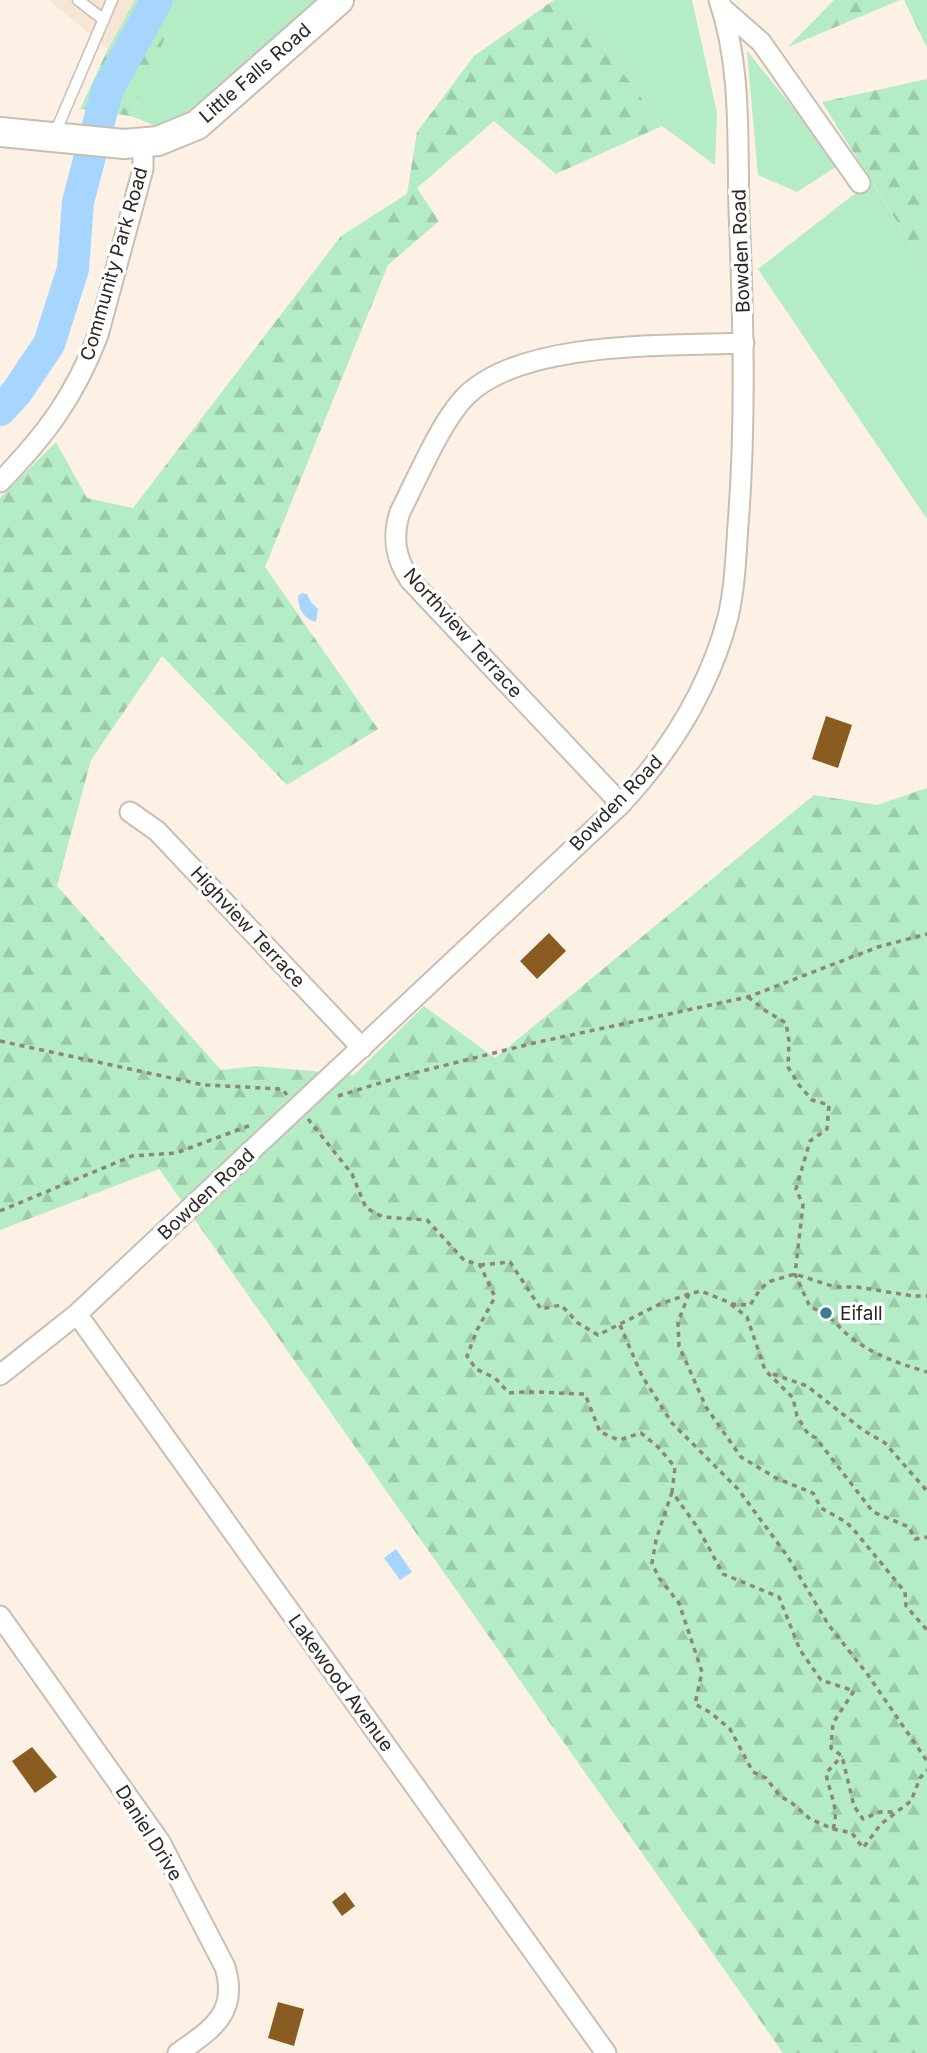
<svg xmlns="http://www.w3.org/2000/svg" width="927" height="2053" viewBox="0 0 927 2053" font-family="Inter,sans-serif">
  <defs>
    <pattern id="forest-firs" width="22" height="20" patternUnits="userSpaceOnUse" patternTransform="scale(1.75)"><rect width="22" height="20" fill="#b4ecc5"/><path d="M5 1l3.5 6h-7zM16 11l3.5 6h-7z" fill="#9bcaa9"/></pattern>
  </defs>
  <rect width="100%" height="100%" fill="#fdf1e5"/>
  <path fill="#f7e6d4" d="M 49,0 L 135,0 L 108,49 Z"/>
  <path fill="#b4ecc5" d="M 187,0 L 316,0 L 193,109 L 156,126 L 131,116 L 170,27 Z
    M 569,0 L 692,0 L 717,113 L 715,165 L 662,126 Z
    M 747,51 L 839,165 L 797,192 L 758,175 Z
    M 871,181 L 927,270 L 927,519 L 758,269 Z"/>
  <path fill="url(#forest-firs)" d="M 135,0 L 187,0 L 170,27 L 131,116 L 80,109 L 108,49 Z
    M 554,0 L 569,0 L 662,126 L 556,174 L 494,121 L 417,188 L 439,221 L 388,265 L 265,567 L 378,729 L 287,785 L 162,656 L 91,760 L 57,886 L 221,1070 L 256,1066 L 354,1075 L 424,1006 L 495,1058 L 814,795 L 877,805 L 927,788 L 927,2053 L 783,2053 L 159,1169 L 0,1230 L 0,498 L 56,442 L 87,498 L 133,508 L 341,236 L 407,194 L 417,132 L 474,56 Z
    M 834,0 L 900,0 L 788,47 Z
    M 904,0 L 927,0 L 927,48 Z
    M 927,79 L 927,270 L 822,102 Z"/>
  <path fill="#a6d5fe" d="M 302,593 L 307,594 L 311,602 L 318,609 L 316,622 C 304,619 298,609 298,596 Z
    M 396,1549 L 412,1572 L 400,1580 L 384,1558 Z"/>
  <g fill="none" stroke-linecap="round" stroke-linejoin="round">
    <path stroke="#a6d5fe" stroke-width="32" d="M 0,410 L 16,393 L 49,344 L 73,269 L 78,202 L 107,91 L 157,0"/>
  </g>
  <path fill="#8b5c22" d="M 826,716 L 852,725 L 838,768 L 812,759 Z
    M 549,933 L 566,951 L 537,979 L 520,961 Z
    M 32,1747 L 57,1777 L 35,1793 L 12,1761 Z
    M 345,1892 L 355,1906 L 342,1916 L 332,1902 Z
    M 278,2002 L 304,2009 L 294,2046 L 268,2038 Z"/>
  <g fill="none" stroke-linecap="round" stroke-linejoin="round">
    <defs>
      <path id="lane" d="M 78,0 L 104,20
        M 55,133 L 112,0"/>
      <path id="street" d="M 721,7 L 761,42 L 860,183
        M 0,482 C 45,436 75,396 98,335 L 143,169 L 143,143
        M 621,804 L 410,580 C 395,558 392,537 400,512 C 417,479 441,421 466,396 C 522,340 668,346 744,343
        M 130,812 L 157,831 L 362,1048
        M 77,1314 L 606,2053
        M 0,1375 L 77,1314 L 621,804 C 671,750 709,689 728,617 C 736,583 736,547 739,512 C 746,411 743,311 739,210 C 737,140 742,67 719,0
        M 0,1616 L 160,1842 L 225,1967 C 239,2013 211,2030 178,2053"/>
      <path id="secondary" d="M 0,132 L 124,144 L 158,141 L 197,125 L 339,0"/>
    </defs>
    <use href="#lane" stroke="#c9beb2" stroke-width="13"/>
    <use href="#street" stroke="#c9beb2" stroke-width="23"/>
    <use href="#secondary" stroke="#c9beb2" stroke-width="32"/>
    <path stroke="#8d857e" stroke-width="3.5" stroke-dasharray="5 5" stroke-linecap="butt" d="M 748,997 L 766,1011 L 786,1023 L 789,1041 L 788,1067 L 799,1085 L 812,1100 L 829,1105 L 827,1129 L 810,1141 L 796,1189 L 803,1205 L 795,1274 L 810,1307 C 835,1316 834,1325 853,1339 C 878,1357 898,1363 927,1372
      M 0,1041 L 204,1085 L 282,1089 L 287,1095
      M 338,1096 L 406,1075 L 534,1043 L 748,997 L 878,947 L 927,934
      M 308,1119 L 352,1174 L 366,1208 L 383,1217 L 427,1220 L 464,1260 L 480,1265 L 495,1297 L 477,1330 L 467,1356 L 476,1369 L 495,1378 L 509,1393 C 535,1390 559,1394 585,1394 L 600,1432 L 619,1440 L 641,1433 L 658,1447 L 675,1467 L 672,1492 L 698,1528 L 723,1574 L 779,1597 L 800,1650 L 821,1680 L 854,1691 L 833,1723 L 831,1748 L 842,1756 L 854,1806 L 863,1819 L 879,1812 L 895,1812
      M 0,1211 L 132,1156 L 176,1153 L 251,1125
      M 480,1265 L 510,1262 L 541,1309 L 561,1305 L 578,1323 L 598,1335 L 660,1304 L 689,1294 L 701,1291 L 728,1302 L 747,1317 L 765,1370 L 793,1398 L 797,1416 L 808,1434 L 816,1438 L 873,1512 L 909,1527 L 915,1539 L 927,1537
      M 689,1294 L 678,1322 L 679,1346 L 706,1407 L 741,1457 L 776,1478 L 813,1493 L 821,1508 L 846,1522 L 854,1530 L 905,1592 L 906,1606 L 927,1630
      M 731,1304 L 750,1305 L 761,1288 L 771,1281 L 795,1274 L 835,1287 L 857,1287 L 913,1296 L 927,1296
      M 620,1325 L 642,1376 L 672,1423 L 738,1489 L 788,1557 L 828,1624 L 868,1675 L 927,1761
      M 773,1374 L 807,1386 L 863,1430 L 885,1443 L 927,1491
      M 672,1492 L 656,1540 L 652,1563 L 659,1578 L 679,1603 L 702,1672 L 695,1704 L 711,1713 L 730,1729 L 753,1772 L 766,1778 L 780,1796 L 792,1803 L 810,1819 L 833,1829 L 852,1833 L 863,1848 L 881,1824 L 911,1801 L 920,1778 L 927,1770
      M 833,1829 C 840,1809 829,1793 826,1773 L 842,1756"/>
    <use href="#lane" stroke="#fff" stroke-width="10"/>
    <use href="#street" stroke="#fff" stroke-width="19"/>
    <use href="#secondary" stroke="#fff" stroke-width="28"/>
  </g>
  <circle fill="#397c8c" stroke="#fff" stroke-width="2.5" cx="826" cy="1313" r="7"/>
  <g text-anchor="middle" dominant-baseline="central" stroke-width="7" stroke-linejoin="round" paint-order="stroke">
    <g font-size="19" fill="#2d2824" stroke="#fff">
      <text transform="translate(255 73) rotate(-41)">Little Falls Road</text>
      <text transform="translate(741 251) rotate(-92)">Bowden Road</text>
      <text transform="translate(114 264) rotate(-74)">Community Park Road</text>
      <text transform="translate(463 633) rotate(48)">Northview Terrace</text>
      <text transform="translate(616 803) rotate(-46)">Bowden Road</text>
      <text transform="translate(248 927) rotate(47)">Highview Terrace</text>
      <text transform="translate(206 1194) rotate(-43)">Bowden Road</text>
      <text transform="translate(341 1683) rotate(54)">Lakewood Avenue</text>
      <text transform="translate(149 1833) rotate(58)">Daniel Drive</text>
    </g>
    <g font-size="19" fill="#2d2824" stroke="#fff" text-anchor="start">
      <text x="840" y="1313">Eifall</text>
    </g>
  </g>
</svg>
